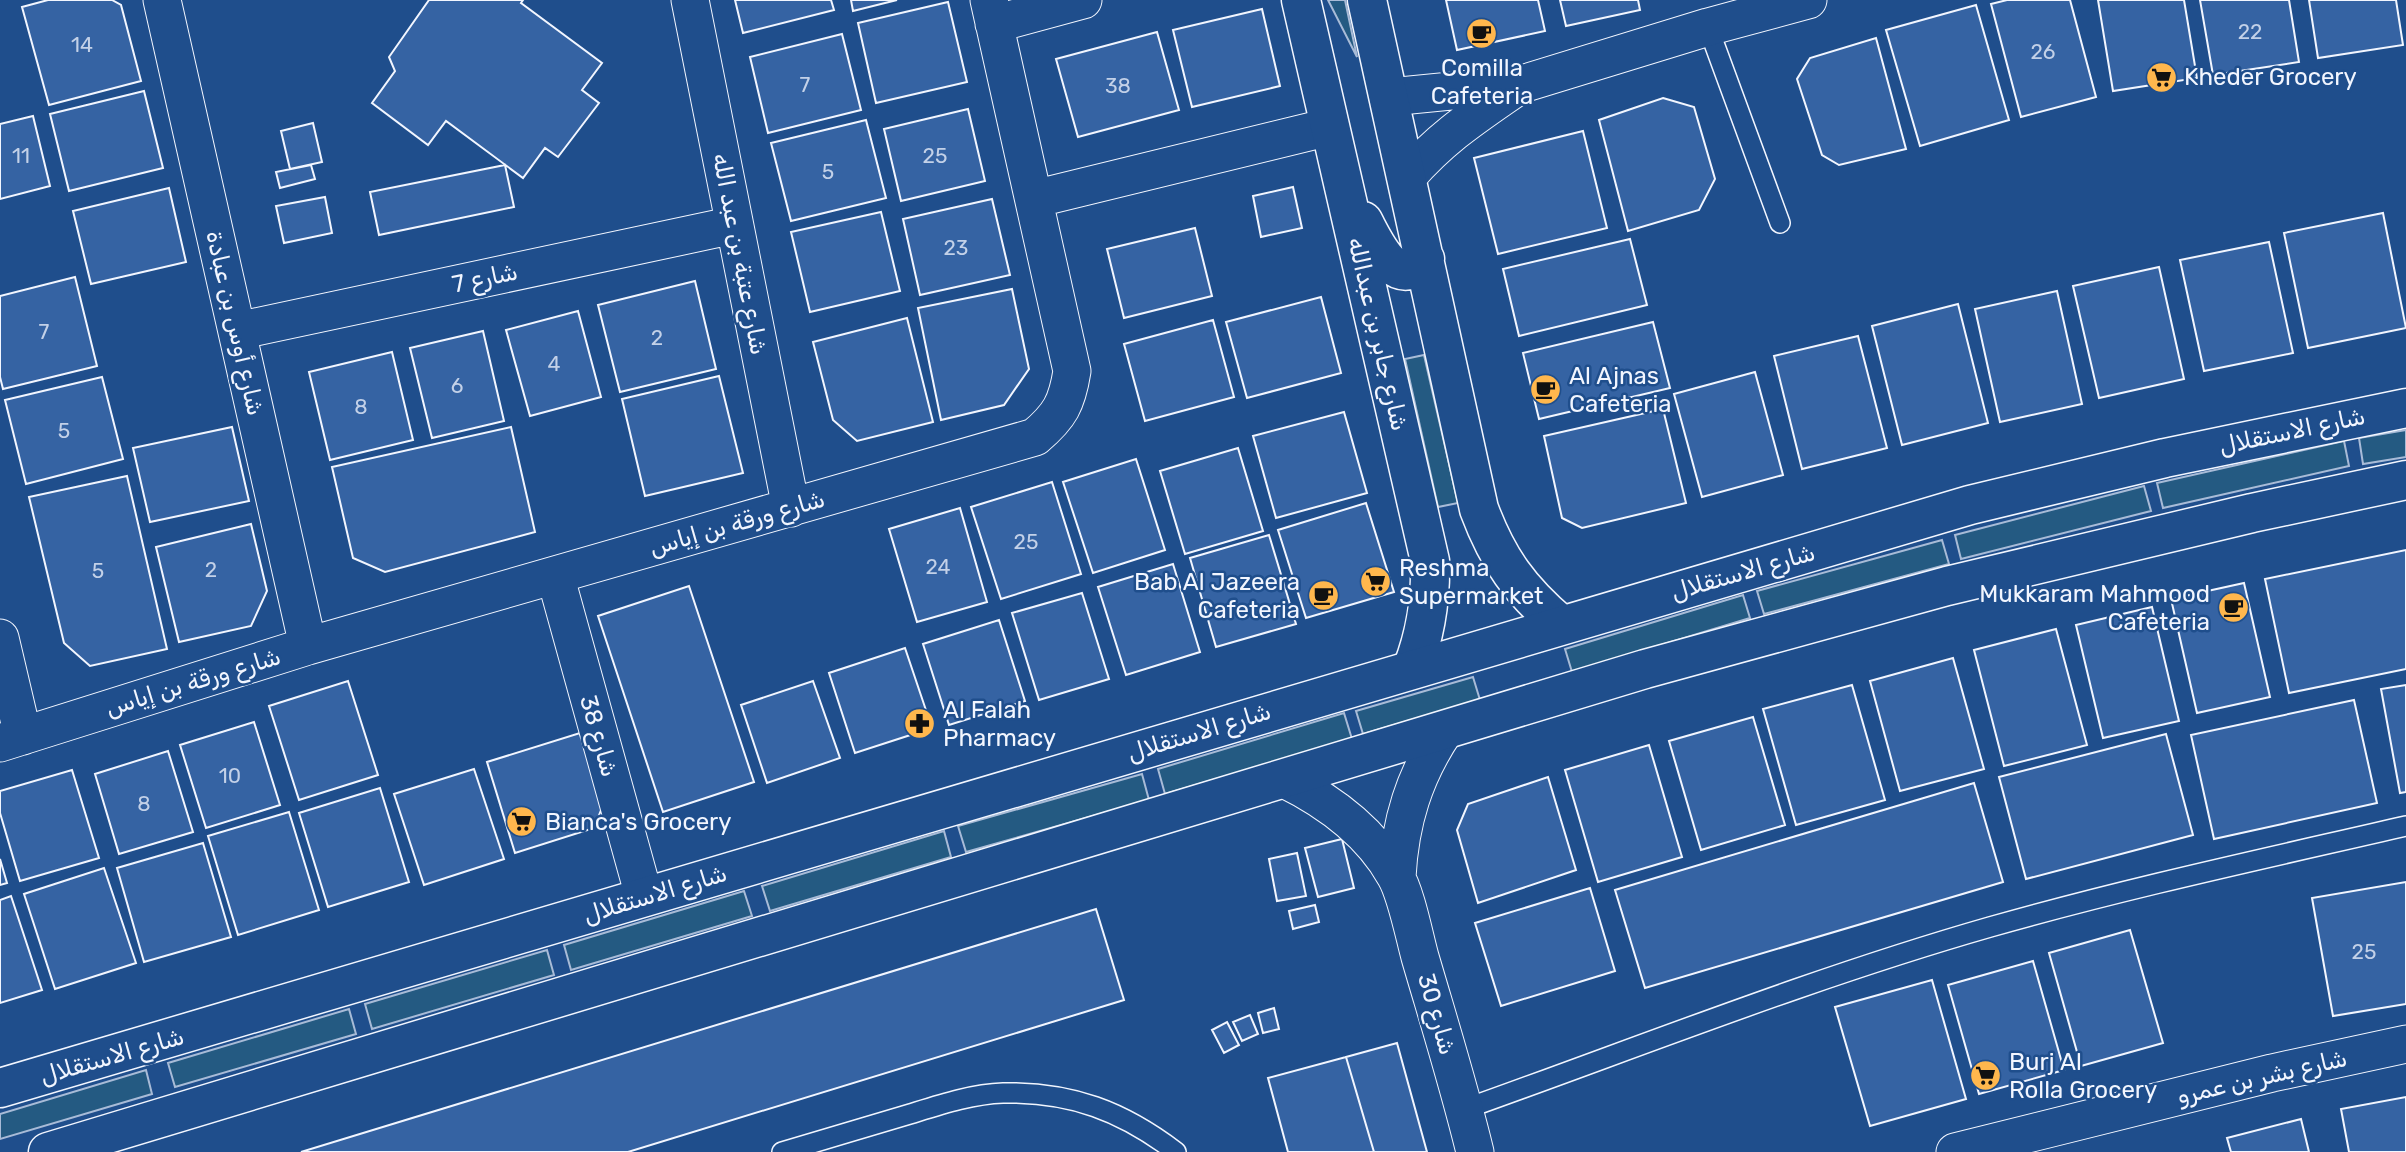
<svg xmlns="http://www.w3.org/2000/svg" width="2406" height="1152" viewBox="0 0 2406 1152" font-family="Rubik,'Noto Naskh Arabic',sans-serif">
  <rect width="100%" height="100%" fill="#1f4e8c"/>
  <path fill="#245a82" stroke="#a8bbd7" stroke-width="2" d="M 1328,0 L 1345,0 L 1357,57 Z
    M 1424,355 L 1458,503 L 1438,507 L 1405,359 Z
    M 2406,430 L 2406,457 L 2363,464 L 2359,438 Z
    M 2344,441 L 2349,466 L 2163,508 L 2157,483 Z
    M 2144,486 L 2151,511 L 1961,559 L 1955,535 Z
    M 1942,540 L 1949,564 L 1764,614 L 1757,591 Z
    M 1743,595 L 1750,618 L 1572,672 L 1565,649 Z
    M 1473,677 L 1480,700 L 1363,734 L 1356,711 Z
    M 1344,713 L 1352,739 L 1165,794 L 1158,769 Z
    M 1142,774 L 1149,800 L 966,852 L 958,826 Z
    M 944,831 L 951,857 L 770,911 L 762,886 Z
    M 744,891 L 752,916 L 571,970 L 564,945 Z
    M 547,950 L 554,975 L 372,1029 L 365,1004 Z
    M 349,1009 L 356,1034 L 175,1087 L 168,1063 Z
    M 146,1070 L 152,1094 L 0,1139 L 0,1114 Z"/>
  <path fill="#3563a3" stroke="#f2f6ff" stroke-width="2" d="M 48,0 L 112,0 L 121,5 L 141,81 L 49,105 L 22,7 Z
    M 429,0 L 523,0 L 521,3 L 602,63 L 582,90 L 599,103 L 558,157 L 545,148 L 523,178 L 446,121 L 428,145 L 372,103 L 395,71 L 389,57 Z
    M 735,0 L 831,0 L 834,10 L 743,33 Z
    M 851,0 L 897,0 L 853,11 Z
    M 1446,0 L 1538,0 L 1545,31 L 1457,50 Z
    M 1560,0 L 1638,0 L 1640,10 L 1566,26 Z
    M 2007,0 L 2070,0 L 2096,97 L 2021,117 L 1991,4 Z
    M 2098,0 L 2184,0 L 2197,78 L 2113,91 Z
    M 2200,0 L 2289,0 L 2299,62 L 2213,75 Z
    M 2309,0 L 2396,0 L 2403,45 L 2318,58 Z
    M 948,2 L 967,82 L 876,103 L 858,23 Z
    M 1976,5 L 2009,120 L 1920,146 L 1886,30 Z
    M 1262,9 L 1280,86 L 1192,107 L 1173,30 Z
    M 1157,32 L 1179,110 L 1078,137 L 1056,59 Z
    M 842,34 L 861,110 L 768,133 L 750,57 Z
    M 1876,38 L 1906,149 L 1839,165 L 1822,155 L 1797,79 L 1810,58 Z
    M 144,91 L 163,168 L 69,191 L 50,114 Z
    M 1663,98 L 1694,107 L 1715,179 L 1699,210 L 1628,231 L 1599,120 Z
    M 968,109 L 985,181 L 901,201 L 884,129 Z
    M 33,116 L 50,186 L 0,199 L 0,124 Z
    M 866,120 L 886,198 L 791,221 L 771,143 Z
    M 313,123 L 322,162 L 290,169 L 281,131 Z
    M 1583,131 L 1607,228 L 1498,254 L 1474,158 Z
    M 311,165 L 315,179 L 280,188 L 276,172 Z
    M 505,165 L 514,207 L 379,235 L 370,192 Z
    M 1293,187 L 1302,228 L 1261,237 L 1253,196 Z
    M 169,188 L 186,262 L 91,284 L 73,211 Z
    M 325,197 L 332,233 L 284,243 L 276,206 Z
    M 992,199 L 1010,275 L 920,295 L 903,219 Z
    M 881,212 L 900,291 L 810,312 L 791,232 Z
    M 2383,213 L 2406,328 L 2308,348 L 2284,233 Z
    M 1195,228 L 1212,296 L 1124,318 L 1107,249 Z
    M 1630,239 L 1647,305 L 1519,336 L 1503,269 Z
    M 2269,242 L 2293,353 L 2204,371 L 2180,260 Z
    M 2159,267 L 2184,379 L 2099,398 L 2073,286 Z
    M 75,277 L 97,366 L 3,389 L 0,377 L 0,296 Z
    M 695,281 L 716,369 L 620,392 L 598,305 Z
    M 1012,289 L 1029,369 L 1004,405 L 941,420 L 918,308 Z
    M 2057,291 L 2082,404 L 2000,422 L 1975,309 Z
    M 1321,297 L 1341,373 L 1247,398 L 1226,322 Z
    M 1958,304 L 1988,423 L 1902,445 L 1872,326 Z
    M 578,311 L 601,397 L 530,416 L 506,330 Z
    M 907,318 L 933,422 L 857,441 L 833,420 L 813,342 Z
    M 1213,320 L 1234,397 L 1145,421 L 1124,344 Z
    M 1653,322 L 1670,388 L 1539,419 L 1523,353 Z
    M 483,331 L 504,421 L 432,438 L 410,348 Z
    M 1858,336 L 1887,448 L 1802,469 L 1774,356 Z
    M 392,352 L 413,440 L 330,460 L 309,372 Z
    M 1755,372 L 1783,475 L 1702,497 L 1674,394 Z
    M 719,376 L 743,473 L 645,496 L 622,399 Z
    M 102,377 L 123,459 L 26,484 L 5,400 Z
    M 1663,409 L 1686,503 L 1582,528 L 1562,518 L 1544,436 Z
    M 1344,412 L 1367,493 L 1276,518 L 1253,436 Z
    M 232,427 L 249,501 L 150,522 L 133,448 Z
    M 511,427 L 535,532 L 385,572 L 353,558 L 332,467 Z
    M 1238,448 L 1263,531 L 1185,554 L 1160,471 Z
    M 1136,459 L 1165,550 L 1093,573 L 1063,482 Z
    M 127,476 L 167,649 L 90,666 L 64,643 L 29,497 Z
    M 1052,482 L 1081,574 L 1001,599 L 971,507 Z
    M 1366,503 L 1394,592 L 1306,618 L 1278,530 Z
    M 960,508 L 987,602 L 917,622 L 889,529 Z
    M 251,524 L 267,591 L 251,626 L 179,642 L 156,547 Z
    M 1269,535 L 1296,624 L 1216,647 L 1190,558 Z
    M 2406,550 L 2406,669 L 2289,693 L 2265,579 Z
    M 1173,564 L 1200,652 L 1126,675 L 1098,587 Z
    M 2244,583 L 2270,697 L 2197,713 L 2171,599 Z
    M 689,586 L 754,782 L 663,812 L 598,616 Z
    M 1082,593 L 1109,679 L 1039,700 L 1012,613 Z
    M 2152,607 L 2179,721 L 2103,738 L 2076,625 Z
    M 999,620 L 1025,701 L 949,725 L 923,644 Z
    M 2056,629 L 2087,745 L 2004,766 L 1974,650 Z
    M 905,648 L 932,728 L 855,753 L 829,673 Z
    M 1953,658 L 1984,769 L 1900,791 L 1870,681 Z
    M 348,681 L 378,775 L 299,800 L 269,706 Z
    M 813,681 L 840,758 L 767,783 L 741,705 Z
    M 1852,685 L 1885,800 L 1796,825 L 1763,709 Z
    M 2406,685 L 2406,792 L 2400,793 L 2381,689 Z
    M 2354,700 L 2377,803 L 2214,839 L 2191,735 Z
    M 1753,717 L 1785,825 L 1701,850 L 1669,741 Z
    M 254,722 L 280,805 L 206,828 L 180,745 Z
    M 580,733 L 603,805 L 594,828 L 515,853 L 487,762 Z
    M 2166,734 L 2193,835 L 2026,879 L 1999,777 Z
    M 1649,745 L 1682,857 L 1598,882 L 1565,770 Z
    M 168,751 L 193,832 L 119,854 L 95,774 Z
    M 474,769 L 504,859 L 424,885 L 394,794 Z
    M 72,770 L 99,858 L 20,881 L 0,813 L 0,791 Z
    M 1548,777 L 1576,870 L 1478,903 L 1457,830 L 1468,804 Z
    M 1974,783 L 2003,882 L 1645,988 L 1615,890 Z
    M 380,788 L 409,882 L 328,907 L 299,813 Z
    M 289,812 L 319,910 L 238,935 L 208,836 Z
    M 1342,839 L 1354,888 L 1318,897 L 1305,848 Z
    M 203,843 L 231,937 L 144,962 L 117,868 Z
    M 1297,853 L 1306,896 L 1277,901 L 1269,859 Z
    M 0,859 L 7,883 L 0,885 Z
    M 104,868 L 136,963 L 55,989 L 24,894 Z
    M 2406,882 L 2406,1004 L 2333,1016 L 2312,898 Z
    M 1590,888 L 1615,971 L 1501,1006 L 1475,923 Z
    M 11,896 L 42,990 L 0,1003 L 0,900 Z
    M 1315,905 L 1319,922 L 1293,929 L 1289,911 Z
    M 1096,909 L 1124,1000 L 628,1152 L 301,1152 Z
    M 2130,930 L 2163,1043 L 2081,1066 L 2049,953 Z
    M 2033,961 L 2064,1070 L 1979,1094 L 1948,985 Z
    M 1932,980 L 1966,1099 L 1870,1126 L 1835,1007 Z
    M 1274,1008 L 1279,1029 L 1263,1033 L 1258,1013 Z
    M 1250,1015 L 1258,1034 L 1242,1041 L 1233,1022 Z
    M 1227,1022 L 1239,1045 L 1224,1053 L 1212,1030 Z
    M 1397,1043 L 1427,1152 L 1374,1152 L 1346,1057 Z
    M 1346,1057 L 1374,1152 L 1288,1152 L 1268,1078 Z
    M 2406,1097 L 2406,1152 L 2349,1152 L 2341,1109 Z
    M 2301,1119 L 2309,1152 L 2231,1152 L 2227,1138 Z"/>
  <g fill="none" stroke-linecap="round" stroke-linejoin="round">
    <defs>
      <path id="lane" d="M 1708,27 L 1780,223
        M 1465,1109 C 1639,1047 1812,978 1990,927 C 2127,888 2267,858 2406,826
        M 782,1152 C 825,1139 867,1127 910,1114 C 939,1105 972,1094 1003,1093 C 1072,1092 1122,1111 1176,1152"/>
      <path id="street" d="M 162,0 L 308,646
        M 690,0 L 791,508
        M 994,24 L 1083,0
        M 1390,97 L 1522,84 L 1708,27 L 1808,0
        M 1408,176 C 1443,136 1475,116 1518,86
        M 1034,199 L 1329,127
        M 237,331 L 734,225
        M 555,575 L 644,896
        M 0,638 L 23,736
        M 0,743 L 308,646 L 1035,437 C 1060,416 1067,403 1072,371 L 989,0
        M 1284,779 C 1329,801 1370,831 1395,875 C 1406,893 1414,935 1420,957 C 1439,1022 1459,1086 1475,1152
        M 1397,877 C 1400,822 1414,776 1445,730
        M 1955,1152 L 2272,1073 L 2406,1044"/>
      <path id="secondary" d="M 1301,0 L 1430,561 C 1431,600 1426,633 1412,669
        M 1367,0 L 1479,509 C 1498,560 1520,590 1561,625
        M 1363,221 C 1374,241 1396,294 1425,259"/>
      <path id="primary" d="M 0,1088 L 1970,505 L 2165,458 L 2406,408
        M 48,1152 L 1645,669 L 1947,586 L 2252,513 L 2406,480"/>
    </defs>
    <use href="#lane" stroke="#f2f6ff" stroke-width="22"/>
    <use href="#street" stroke="#f2f6ff" stroke-width="39"/>
    <use href="#secondary" stroke="#f2f6ff" stroke-width="41"/>
    <use href="#primary" stroke="#f2f6ff" stroke-width="41"/>
    <use href="#lane" stroke="#1f4e8c" stroke-width="19"/>
    <use href="#street" stroke="#1f4e8c" stroke-width="37"/>
    <use href="#secondary" stroke="#1f4e8c" stroke-width="38"/>
    <use href="#primary" stroke="#1f4e8c" stroke-width="38"/>
  </g>
  <defs>
    <symbol id="cafe-disc" viewBox="-11 -11 22 22"><circle r="9.5" fill="#ffb74d" stroke="#1f4e8c"/><path d="M-5.5-4.5H6V0H3Q3 3.5 0 3.5H-2.5Q-5.5 3.5-5.5 0ZM3-3.2v2h1.7v-2ZM-6 4.5H4V6H-6Z" fill="#111"/></symbol>
    <symbol id="supermarket-disc" viewBox="-11 -11 22 22"><circle r="9.5" fill="#ffb74d" stroke="#1f4e8c"/><path d="M-6-5.5h2.5l.6 2H6L4.5 2H-2.5L-4.4-4H-6ZM-1.5 3.2a1.3 1.3 0 1 0 .1 0ZM3 3.2a1.3 1.3 0 1 0 .1 0Z" fill="#111"/></symbol>
    <symbol id="pharmacy-disc" viewBox="-11 -11 22 22"><circle r="9.5" fill="#ffb74d" stroke="#1f4e8c"/><path d="M-2-6h4v4h4v4h-4v4h-4v-4h-4v-4h4Z" fill="#111"/></symbol>
  </defs>
  <g fill-rule="evenodd">
    <use href="#cafe-disc" x="1464" y="16" width="35" height="35"/>
    <use href="#supermarket-disc" x="2144" y="60" width="35" height="35"/>
    <use href="#cafe-disc" x="1528" y="372" width="35" height="35"/>
    <use href="#supermarket-disc" x="1358" y="564" width="35" height="35"/>
    <use href="#cafe-disc" x="1306" y="578" width="35" height="35"/>
    <use href="#cafe-disc" x="2216" y="590" width="35" height="35"/>
    <use href="#pharmacy-disc" x="902" y="706" width="35" height="35"/>
    <use href="#supermarket-disc" x="504" y="804" width="35" height="35"/>
    <use href="#supermarket-disc" x="1968" y="1058" width="35" height="35"/>
  </g>
  <g text-anchor="middle" dominant-baseline="central" stroke-width="5" stroke-linejoin="round" paint-order="stroke">
    <g font-size="21" fill="#c3d1e8">
      <text x="2250" y="31">22</text>
      <text x="82" y="44">14</text>
      <text x="2043" y="51">26</text>
      <text x="805" y="84">7</text>
      <text x="1118" y="85">38</text>
      <text x="21" y="155">11</text>
      <text x="935" y="155">25</text>
      <text x="828" y="171">5</text>
      <text x="956" y="247">23</text>
      <text x="44" y="331">7</text>
      <text x="657" y="337">2</text>
      <text x="554" y="363">4</text>
      <text x="457" y="385">6</text>
      <text x="361" y="406">8</text>
      <text x="64" y="430">5</text>
      <text x="1026" y="541">25</text>
      <text x="938" y="566">24</text>
      <text x="211" y="569">2</text>
      <text x="98" y="570">5</text>
      <text x="230" y="775">10</text>
      <text x="144" y="803">8</text>
      <text x="2364" y="951">25</text>
    </g>
    <g font-size="24" fill="#f2f6ff" stroke="#1f4e8c" text-anchor="start">
      <text x="1482" y="68" text-anchor="middle">Comilla<tspan x="1482" dy="28">Cafeteria</tspan></text>
      <text x="2184" y="77">Kheder Grocery</text>
      <text x="1569" y="376">Al Ajnas<tspan x="1569" dy="28">Cafeteria</tspan></text>
      <text x="1399" y="568">Reshma<tspan x="1399" dy="28">Supermarket</tspan></text>
      <text x="1300" y="582" text-anchor="end">Bab Al Jazeera<tspan x="1300" dy="28">Cafeteria</tspan></text>
      <text x="2210" y="594" text-anchor="end">Mukkaram Mahmood<tspan x="2210" dy="28">Cafeteria</tspan></text>
      <text x="943" y="710">Al Falah<tspan x="943" dy="28">Pharmacy</tspan></text>
      <text x="545" y="822">Bianca's Grocery</text>
      <text x="2009" y="1062">Burj Al<tspan x="2009" dy="28">Rolla Grocery</tspan></text>
    </g>
    <g font-size="24" fill="#f2f6ff" stroke="#1f4e8c">
      <text transform="translate(740 254) rotate(79)">شارع عتبة بن عبد الله</text>
      <text transform="translate(485 278) rotate(-12)">شارع 7</text>
      <text transform="translate(235 323) rotate(77)">شارع أوس بن عبادة</text>
      <text transform="translate(1378 334) rotate(77)">شارع جابر بن عبدالله</text>
      <text transform="translate(2292 431) rotate(-12)">شارع الاستقلال</text>
      <text transform="translate(737 523) rotate(-16)">شارع ورقة بن إياس</text>
      <text transform="translate(1743 572) rotate(-16)">شارع الاستقلال</text>
      <text transform="translate(193 682) rotate(-17)">شارع ورقة بن إياس</text>
      <text transform="translate(1199 732) rotate(-17)">شارع الاستقلال</text>
      <text transform="translate(599 736) rotate(74)">شارع 38</text>
      <text transform="translate(655 894) rotate(-17)">شارع الاستقلال</text>
      <text transform="translate(1437 1014) rotate(74)">شارع 30</text>
      <text transform="translate(112 1056) rotate(-16)">شارع الاستقلال</text>
      <text transform="translate(2262 1077) rotate(-13)">شارع بشر بن عمرو</text>
    </g>
  </g>
</svg>
